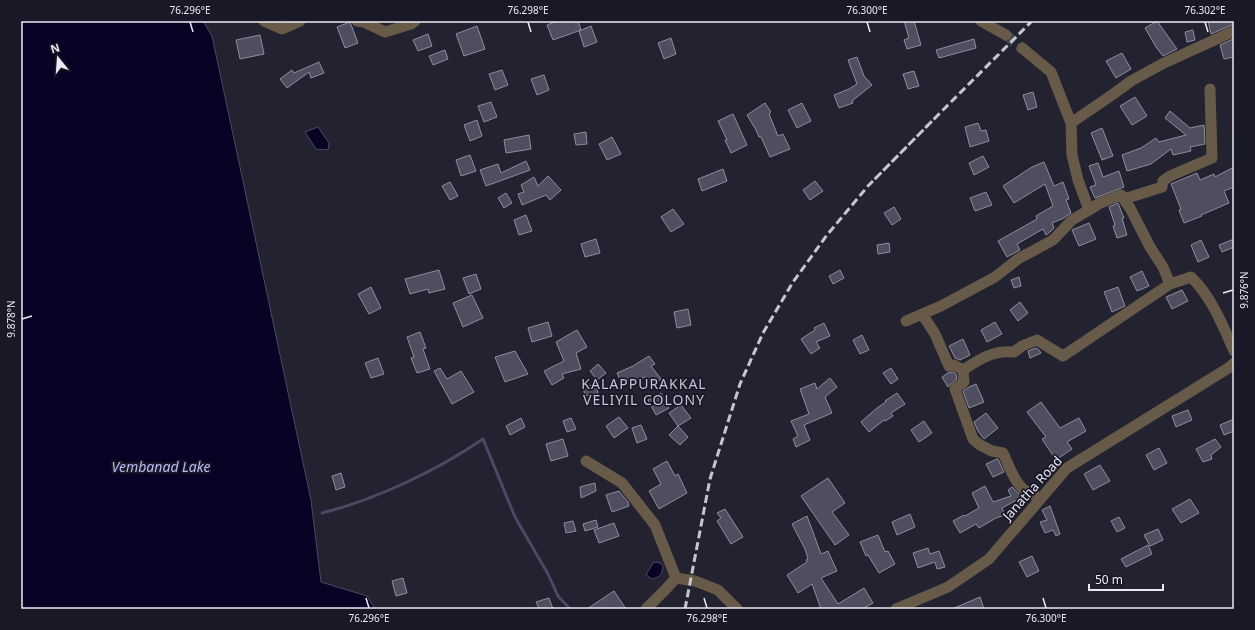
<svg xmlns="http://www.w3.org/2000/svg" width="1255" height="630" viewBox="0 0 1255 630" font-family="'Noto Sans',sans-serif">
  <rect width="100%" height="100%" fill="#222230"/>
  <path fill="#090225" stroke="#4d4863" d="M 21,21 L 203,21 L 212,36 L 311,500 L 321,582 L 367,596 L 375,609 L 21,609 Z
    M 318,127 L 329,143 L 328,150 L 316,149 L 305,132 Z
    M 657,562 L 660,563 L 663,566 C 662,575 660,577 652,579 L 646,575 L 653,563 Z"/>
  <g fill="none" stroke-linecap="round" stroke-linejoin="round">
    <path stroke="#4d4863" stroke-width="3" d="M 322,513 C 377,499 436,471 483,439 L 515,517 L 548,574 L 558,596 L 570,609"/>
  </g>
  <path fill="#4e4e5f" stroke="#8d8d9f" d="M 557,21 L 578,21 L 581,30 L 553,40 L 547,25 Z
    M 904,21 L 914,21 L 921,45 L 907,49 L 904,40 L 909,38 Z
    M 1157,21 L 1177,49 L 1163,56 L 1156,47 L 1145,28 Z
    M 1208,21 L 1234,21 L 1234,24 L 1211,34 Z
    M 350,22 L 358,43 L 345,48 L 337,27 Z
    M 477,26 L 485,49 L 464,56 L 456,34 Z
    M 591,26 L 597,42 L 584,47 L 579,31 Z
    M 1193,30 L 1195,40 L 1187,42 L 1185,32 Z
    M 428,34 L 432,46 L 418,51 L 413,40 Z
    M 260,35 L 264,54 L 240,59 L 236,40 Z
    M 671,38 L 676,54 L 664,59 L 658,43 Z
    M 974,39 L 976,48 L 939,58 L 936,50 Z
    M 1233,39 L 1234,57 L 1224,59 L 1220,45 Z
    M 445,50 L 448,59 L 433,65 L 429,56 Z
    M 1122,53 L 1131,69 L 1116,78 L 1106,61 Z
    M 857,57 L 864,76 L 872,85 L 852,101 L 853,103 L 839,108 L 834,95 L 849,89 L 857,84 L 848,60 Z
    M 319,62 L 324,73 L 311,78 L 309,72 L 287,88 L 280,79 L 292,70 L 294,73 Z
    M 502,70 L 508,85 L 495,90 L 489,74 Z
    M 914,71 L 919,86 L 908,89 L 903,74 Z
    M 544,75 L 549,90 L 537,95 L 531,79 Z
    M 1033,92 L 1037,107 L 1028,110 L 1023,95 Z
    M 1135,97 L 1147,116 L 1132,125 L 1120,106 Z
    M 491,102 L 497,117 L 484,122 L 478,106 Z
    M 765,103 L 771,112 L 769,114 L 778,136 L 783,134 L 790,149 L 770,157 L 761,137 L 759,137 L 756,130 L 747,115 Z
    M 802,103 L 811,121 L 797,128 L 788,110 Z
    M 1170,111 L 1190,128 L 1204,125 L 1205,144 L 1190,147 L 1191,151 L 1173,155 L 1171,149 L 1151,164 L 1127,171 L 1122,155 L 1141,148 L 1156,138 L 1159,142 L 1186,135 L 1165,118 Z
    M 733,114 L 747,145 L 731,153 L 725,140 L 727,140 L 718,121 Z
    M 477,120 L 482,136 L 470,141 L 464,125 Z
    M 978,123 L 981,131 L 986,130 L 989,141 L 970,147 L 965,127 Z
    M 1102,128 L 1113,156 L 1102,160 L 1091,133 Z
    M 586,132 L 587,144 L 576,145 L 574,134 Z
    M 529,135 L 531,149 L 506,153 L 504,140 Z
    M 612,137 L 621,154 L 607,160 L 599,144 Z
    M 470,155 L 476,171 L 461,176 L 456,160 Z
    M 983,156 L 989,167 L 974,175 L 969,163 Z
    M 526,161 L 530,170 L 486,186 L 480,170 L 498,164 L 501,173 Z
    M 1044,162 L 1054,186 L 1063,182 L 1069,199 L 1066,200 L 1071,213 L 1064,218 L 1052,223 L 1054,228 L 1050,232 L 1046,235 L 1043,229 L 1017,244 L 1020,250 L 1007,257 L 998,241 L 1037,219 L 1036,216 L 1053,206 L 1045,184 L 1014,203 L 1003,186 L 1032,167 Z
    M 1098,163 L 1103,177 L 1119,171 L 1124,187 L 1095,198 L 1090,187 L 1096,185 L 1089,166 Z
    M 1234,167 L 1234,187 L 1224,191 L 1229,203 L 1201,215 L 1202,216 L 1184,223 L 1179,210 L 1181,209 L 1171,184 L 1197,173 L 1200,180 L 1214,174 L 1215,177 Z
    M 723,169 L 727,181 L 702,191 L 698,179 Z
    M 548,176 L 561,190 L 550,200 L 546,195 L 522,205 L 518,194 L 524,192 L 521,185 L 534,177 L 538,186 Z
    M 815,181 L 823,191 L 810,200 L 803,190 Z
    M 450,182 L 458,196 L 450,200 L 442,186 Z
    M 986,192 L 992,205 L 975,211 L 970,198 Z
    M 506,193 L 512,203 L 504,208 L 498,198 Z
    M 1118,203 L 1124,218 L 1122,218 L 1127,235 L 1117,238 L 1113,226 L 1115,225 L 1109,207 Z
    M 894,207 L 901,219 L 892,225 L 884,213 Z
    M 673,209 L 684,224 L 671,232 L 661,217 Z
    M 526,215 L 532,231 L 519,235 L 514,220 Z
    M 1089,223 L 1096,239 L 1079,246 L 1072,230 Z
    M 596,239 L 600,253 L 585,257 L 581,244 Z
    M 1234,239 L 1234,247 L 1222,252 L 1219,245 Z
    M 1201,240 L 1209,257 L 1198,262 L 1191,245 Z
    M 889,243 L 890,252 L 878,254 L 877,245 Z
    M 439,270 L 445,289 L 429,293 L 428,289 L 410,294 L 405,279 Z
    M 840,270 L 844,278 L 833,284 L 829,276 Z
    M 1142,271 L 1149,286 L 1137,291 L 1130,277 Z
    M 476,274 L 481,289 L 469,294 L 463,278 Z
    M 1019,277 L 1021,286 L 1014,288 L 1011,280 Z
    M 371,287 L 381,308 L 369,314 L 358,294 Z
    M 1118,287 L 1125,306 L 1112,312 L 1104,292 Z
    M 1182,290 L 1188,301 L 1172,309 L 1166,297 Z
    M 472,295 L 483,318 L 463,327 L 453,303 Z
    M 1020,302 L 1028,313 L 1018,321 L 1010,310 Z
    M 688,309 L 691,325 L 677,328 L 674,312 Z
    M 548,322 L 552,336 L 532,342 L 528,328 Z
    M 995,322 L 1002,334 L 987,342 L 981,330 Z
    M 824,323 L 830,336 L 816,342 L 820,348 L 811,354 L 801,339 L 815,330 L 814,328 Z
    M 577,330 L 587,347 L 576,353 L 581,369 L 562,374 L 564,378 L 552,385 L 544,371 L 564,361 L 556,342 Z
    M 420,332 L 426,348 L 423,349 L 430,369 L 417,373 L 411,358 L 414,357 L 407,337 Z
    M 862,335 L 869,350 L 860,354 L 853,340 Z
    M 963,339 L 970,355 L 960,360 L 955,358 L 949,346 Z
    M 1036,348 L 1039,350 L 1041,353 L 1030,358 L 1028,351 Z
    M 515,351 L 528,374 L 505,382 L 495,357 Z
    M 649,356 L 655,364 L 651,366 L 661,379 L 652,386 L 645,377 L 623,386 L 617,373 L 633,366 Z
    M 378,358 L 384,374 L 371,378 L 365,363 Z
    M 598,364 L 606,373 L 597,380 L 590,371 Z
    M 440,368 L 447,379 L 461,371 L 474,392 L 452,404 L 434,371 Z
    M 891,368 L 898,379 L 891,384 L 883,373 Z
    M 953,372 L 956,374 L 957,379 L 948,387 L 942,377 L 948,373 Z
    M 830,378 L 837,387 L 825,397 L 832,413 L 804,425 L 810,440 L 796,447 L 793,439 L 798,436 L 791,421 L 809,414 L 800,389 L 815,383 L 817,389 Z
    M 596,384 L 598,393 L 585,396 L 583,387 Z
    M 976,384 L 984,402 L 969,408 L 963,391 L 969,387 Z
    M 661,393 L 669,408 L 656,415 L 648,400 Z
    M 897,393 L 905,404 L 891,413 L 893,416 L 885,421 L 884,420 L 869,432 L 861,422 L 877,408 L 886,402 L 885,401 Z
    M 1041,402 L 1060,428 L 1079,418 L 1086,431 L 1067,442 L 1072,449 L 1056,460 L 1042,439 L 1046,437 L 1027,412 Z
    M 681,405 L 691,418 L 678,426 L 669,413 Z
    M 1188,410 L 1192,420 L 1176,427 L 1172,416 Z
    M 986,413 L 998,428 L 984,439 L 978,431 L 974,422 Z
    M 619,417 L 628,428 L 614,438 L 606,426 Z
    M 521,418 L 525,427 L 510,435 L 506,426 Z
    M 571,418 L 576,429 L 567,432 L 563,421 Z
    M 1234,419 L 1234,431 L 1224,435 L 1220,425 Z
    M 924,421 L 932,433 L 919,442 L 911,430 Z
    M 641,425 L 647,439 L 637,443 L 632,428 Z
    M 678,426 L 688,437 L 680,445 L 669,435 Z
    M 563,439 L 568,456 L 551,461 L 546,444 Z
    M 1215,439 L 1221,447 L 1211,455 L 1212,459 L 1203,462 L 1196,449 Z
    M 1159,448 L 1167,463 L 1154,470 L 1146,455 Z
    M 997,459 L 998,459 L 1004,472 L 993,477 L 986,464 Z
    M 667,461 L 675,476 L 678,474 L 687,493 L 659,509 L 649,491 L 661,484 L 653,469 Z
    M 1100,465 L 1110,481 L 1093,490 L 1084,474 Z
    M 341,473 L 345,487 L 336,490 L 332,476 Z
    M 828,478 L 845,503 L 832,512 L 849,535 L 835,545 L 801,496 Z
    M 595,483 L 596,491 L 581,498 L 580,487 Z
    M 985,486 L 993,502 L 1011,496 L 1008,490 L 1012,487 L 1022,497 L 1002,508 L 1005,515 L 996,518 L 979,528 L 976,524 L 960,533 L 953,521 L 964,515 L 965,516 L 979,508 L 972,493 Z
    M 619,491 L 628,502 L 629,506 L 612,512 L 606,495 Z
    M 1190,499 L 1199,513 L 1181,523 L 1172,509 Z
    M 1050,506 L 1060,534 L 1056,536 L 1053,530 L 1045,533 L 1040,522 L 1047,520 L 1042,510 Z
    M 725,509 L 743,537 L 731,544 L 717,521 L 721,518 L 717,513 Z
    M 910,514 L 915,527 L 897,535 L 892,522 Z
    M 807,516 L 821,554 L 828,551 L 837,571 L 821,578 L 838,604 L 864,588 L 873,603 L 862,609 L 821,609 L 812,584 L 798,593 L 787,575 L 807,562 L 806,560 L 808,559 L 805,549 L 792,524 Z
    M 1119,517 L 1125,528 L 1117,532 L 1111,521 Z
    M 596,520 L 598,527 L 585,531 L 583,524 Z
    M 573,521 L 576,531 L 566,533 L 564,523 Z
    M 614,523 L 619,536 L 599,543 L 594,530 Z
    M 1158,529 L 1163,540 L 1150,546 L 1144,535 Z
    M 878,535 L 885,552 L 888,551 L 895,564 L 879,573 L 868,555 L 866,556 L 860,542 Z
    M 1148,545 L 1152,554 L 1126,567 L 1121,559 Z
    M 928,548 L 930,554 L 939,551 L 945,567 L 937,569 L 935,562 L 918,568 L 913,553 Z
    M 1032,556 L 1039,571 L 1027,577 L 1019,562 Z
    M 403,578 L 407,593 L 396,596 L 392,581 Z
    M 614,591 L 626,609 L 587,609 Z
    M 980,597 L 984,609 L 952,609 Z
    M 549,598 L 553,609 L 539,609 L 536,602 Z"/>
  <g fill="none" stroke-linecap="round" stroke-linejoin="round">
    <path stroke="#40404e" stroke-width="11" stroke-dasharray="11 5.5" stroke-linecap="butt" d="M 1006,35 L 1022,48"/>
    <path stroke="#675a48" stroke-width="11" d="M 264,21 L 282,29 L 300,21
      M 357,21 L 364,22 L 385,32 L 411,24 L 415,21
      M 981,21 L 1006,35
      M 1022,48 L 1051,72 L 1071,123 L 1072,155 L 1078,180 L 1089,210 L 1100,203 L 1121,195 L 1130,208 L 1150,247 L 1163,267 L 1170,284 L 1191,277 C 1211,296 1223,326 1234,351
      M 1071,123 L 1112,95 L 1131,81 L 1162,64 L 1234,31
      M 1124,199 L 1162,187 L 1163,181 L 1170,176 L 1212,158 L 1210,89
      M 922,314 L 935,334 L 949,366 L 954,365 L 963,370
      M 906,321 L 941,306 L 995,277 L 1018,259 L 1053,240 L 1072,220 L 1089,210
      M 586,461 L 622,483 L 655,525 L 676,578 L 695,581 L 718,590 L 737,609
      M 1041,498 C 1036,496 1031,494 1026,491 C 1014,483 1009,465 1003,453 L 992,451 L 980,445 L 973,439 L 955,389 L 964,382 L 963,370 C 980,359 993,350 1014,352 L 1022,346 L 1037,340 L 1063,356 L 1170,284
      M 646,609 L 665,590 L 676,578
      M 896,609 L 948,587 L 989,559 L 1067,468 L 1230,367 L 1234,363"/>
    <path stroke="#c6c6d1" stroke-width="3" stroke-dasharray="8 4" stroke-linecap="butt" d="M 934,119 L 1032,21
      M 685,609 L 710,479 L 740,384 L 763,333 L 793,282 L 827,235 L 868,186 L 937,116 L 868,186"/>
  </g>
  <path fill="none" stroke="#ebebf5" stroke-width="1.5" d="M 190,22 L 193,32M 528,22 L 531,32M 867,22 L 870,32M 1205,22 L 1208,32M 1223,293 L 1233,290M 22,319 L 32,316M 366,598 L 369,608M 704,598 L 707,608M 1043,598 L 1046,608"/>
  <g text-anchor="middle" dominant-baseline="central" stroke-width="3.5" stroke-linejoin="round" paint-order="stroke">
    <g font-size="13" fill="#ebebf5" stroke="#191826">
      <text transform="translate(1032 488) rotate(-48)">Janatha Road</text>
    </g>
    <g font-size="14" letter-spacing="1" fill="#c4c4d8" stroke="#191826">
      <text x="644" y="383">KALAPPURAKKAL<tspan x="644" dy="16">VELIYIL COLONY</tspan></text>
    </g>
    <g font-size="14" font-style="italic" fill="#bbbaf4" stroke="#191826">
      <text x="161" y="466">Vembanad Lake</text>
    </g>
  </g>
  <rect width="1255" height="630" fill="none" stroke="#191826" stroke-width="44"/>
  <g transform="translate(58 58) rotate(343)" stroke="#191826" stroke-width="3" paint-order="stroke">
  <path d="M0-3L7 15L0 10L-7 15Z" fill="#ebebf5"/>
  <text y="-6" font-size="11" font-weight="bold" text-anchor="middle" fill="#ebebf5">N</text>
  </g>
  <path d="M1089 584v6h74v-6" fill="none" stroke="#ebebf5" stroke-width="2"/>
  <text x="1095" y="584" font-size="12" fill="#ebebf5" stroke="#191826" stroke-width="3" paint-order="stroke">50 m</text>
  <rect x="22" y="22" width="1211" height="586" fill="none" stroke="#ebebf5" stroke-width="1.5"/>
  <g font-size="10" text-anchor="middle" fill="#ebebf5">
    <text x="190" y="14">76.296°E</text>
    <text x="528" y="14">76.298°E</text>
    <text x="867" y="14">76.300°E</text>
    <text x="1205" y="14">76.302°E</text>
    <text transform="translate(1244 290) rotate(-90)" y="4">9.876°N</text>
    <text transform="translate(11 319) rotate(-90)" y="4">9.878°N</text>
    <text x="369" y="622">76.296°E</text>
    <text x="707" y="622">76.298°E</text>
    <text x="1046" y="622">76.300°E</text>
  </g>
</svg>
